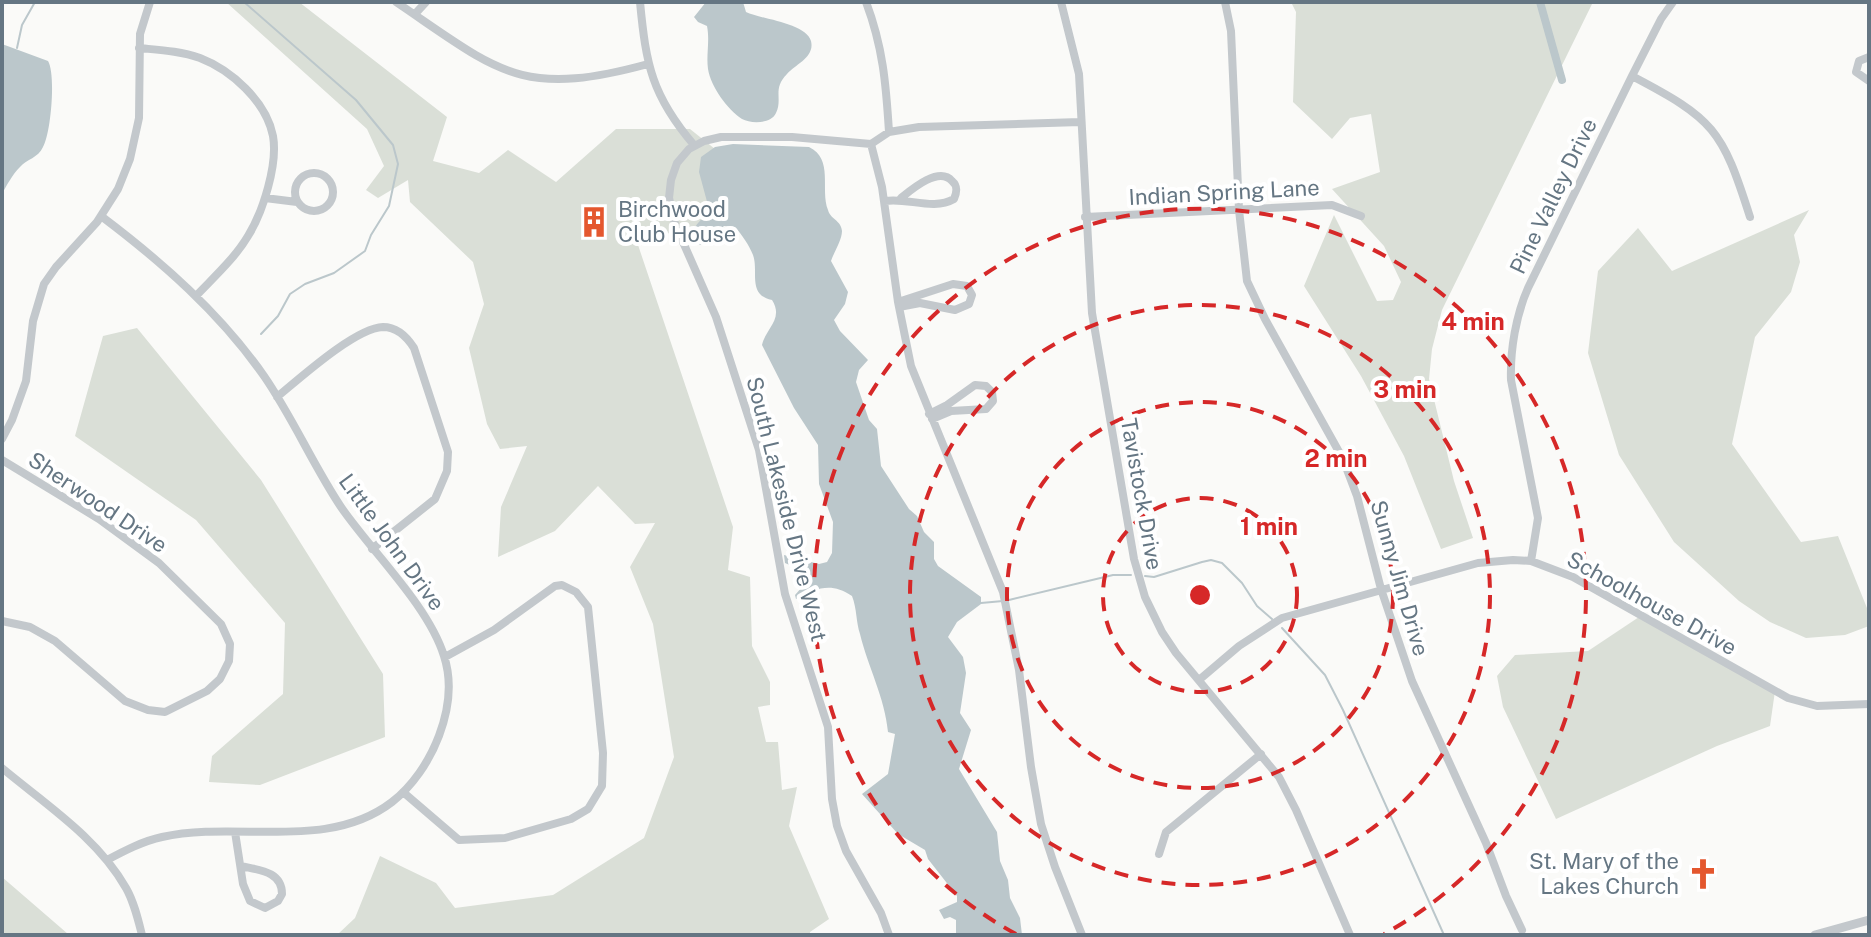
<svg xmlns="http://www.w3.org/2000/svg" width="1871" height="937" viewBox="0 0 1871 937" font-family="'Public Sans',sans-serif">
  <rect width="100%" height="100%" fill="#fafaf8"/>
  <path fill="#dadfd7" d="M 226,2 L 299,2 L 447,117 L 433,161 L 479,173 L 508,150 L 556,182 L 616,129 L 690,129 L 730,161 L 743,220 L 636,239 L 733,527 L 728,570 L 750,577 L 752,646 L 770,682 L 770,705 L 758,707 L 766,742 L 778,742 L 782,790 L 797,787 L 789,826 L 829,919 L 810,932 L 810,935 L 337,935 L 355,918 L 380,856 L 436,883 L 455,908 L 553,895 L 644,838 L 674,757 L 653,624 L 630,567 L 655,523 L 635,524 L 598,486 L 555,531 L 498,557 L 501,507 L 527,446 L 500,449 L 487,424 L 469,348 L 484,304 L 473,262 L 410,202 L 408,180 L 378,198 L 366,190 L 384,166 L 367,129 Z
    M 1291,2 L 1593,2 L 1442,310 L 1432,349 L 1429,379 L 1454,481 L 1473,538 L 1441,549 L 1404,456 L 1361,376 L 1304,286 L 1334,215 L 1377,301 L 1393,300 L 1401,282 L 1384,246 L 1332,189 L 1380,172 L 1371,114 L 1350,118 L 1332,139 L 1293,102 L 1296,12 Z
    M 1809,210 L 1794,235 L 1800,262 L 1791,292 L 1755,337 L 1732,444 L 1801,542 L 1838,536 L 1869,613 L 1869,626 L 1845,635 L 1806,638 L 1770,622 L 1739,601 L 1674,542 L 1619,455 L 1588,353 L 1598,271 L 1638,228 L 1672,271 Z
    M 137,328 L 261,480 L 383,674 L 385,737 L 260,785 L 209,782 L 212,756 L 283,694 L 285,623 L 196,520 L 75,436 L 103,336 Z
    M 1642,615 L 1775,691 L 1770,726 L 1717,746 L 1556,819 L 1503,707 L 1497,676 L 1515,655 L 1588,651 Z
    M 2,877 L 68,934 L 71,935 L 2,935 Z"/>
  <path fill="#bbc7cb" d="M 706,2 L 743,2 L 746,12 C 760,19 806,23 811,41 C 815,57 796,64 787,74 C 772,89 783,99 776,113 C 771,124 751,124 742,119 C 727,109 711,87 708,69 C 706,55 710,41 707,26 L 698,22 L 694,17 Z
    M 2,44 L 48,61 C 56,74 51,133 43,147 C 38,158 27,159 20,167 C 12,175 7,185 2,194 Z
    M 733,144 L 809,147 C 834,159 820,189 828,210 C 830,219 841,220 842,231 C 842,240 834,252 831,261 L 848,292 L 845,304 L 834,320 L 840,331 L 868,360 L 859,370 L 856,382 L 869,420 L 877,429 L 881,466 L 909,509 L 917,516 L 924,532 L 934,542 L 934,559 L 938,566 L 981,597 L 981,604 L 957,622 L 948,637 L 963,657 L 966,673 L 960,713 L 971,730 L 959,769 L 997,832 L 1000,861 L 1008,880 L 1010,898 L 1020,918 L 1022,935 L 956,935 L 956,920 L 950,917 L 944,919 L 939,910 L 957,902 L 957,896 L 928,859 L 925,850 L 898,834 L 862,794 L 888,774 L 895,734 L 888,732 C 885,698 868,667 860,634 C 856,622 857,609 852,596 C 831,582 817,588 796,599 L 795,595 L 810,578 L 801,570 L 785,563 L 784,555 L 819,564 L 827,562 L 832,553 L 833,522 L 819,484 L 818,445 L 794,408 L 762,345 C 766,328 784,319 772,300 C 747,295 759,271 753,255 C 749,245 742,235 735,227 L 724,226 L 701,245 L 696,243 C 687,226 703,222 709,209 L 699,172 L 701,157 L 715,147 Z"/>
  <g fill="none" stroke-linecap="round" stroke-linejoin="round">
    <path stroke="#bbc7cb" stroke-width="2" d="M 244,2 L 356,100 L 393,145 L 398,164 L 389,206 L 371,235 L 365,251 L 334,273 L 305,284 L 290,294 L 278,316 L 261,334
      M 17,48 L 22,25 L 35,2
      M 1145,576 L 1154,577 L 1202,562 L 1211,560 L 1222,563 L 1242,583 L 1257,606 L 1272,619
      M 1009,600 L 1113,575 L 1131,575
      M 981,603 L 1003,601
      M 1282,628 L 1325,675 L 1343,710 L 1444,935"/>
    <path stroke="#bbc7cb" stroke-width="8" d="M 1540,2 L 1562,80"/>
    <path stroke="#c3c8cc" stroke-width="8" d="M 396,2 C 498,71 520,99 648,64
      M 640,2 C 646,65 652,96 694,145
      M 866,2 C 883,47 886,84 889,132
      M 1061,2 L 1079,74 L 1092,313 L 1134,559 L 1145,597 L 1162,632 L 1176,653 L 1279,777 L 1296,810 L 1350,935
      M 1225,2 L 1231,31 L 1239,210 L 1247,281 L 1265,319 L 1343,459 L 1357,496 L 1381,589 L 1412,681 L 1486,843 L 1506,896 L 1522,930
      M 415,14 L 426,2
      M 139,48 C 159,50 180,51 200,58 C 231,70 266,101 273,136 C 278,164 263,212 248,236 C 235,258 214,277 196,296
      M 1869,57 L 1859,61 L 1856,72 L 1869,81
      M 1632,76 C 1714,119 1722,129 1750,217
      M 871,144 L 792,137 L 721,137 L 704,141 L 689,149 L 677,163 L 671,180 L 669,198 L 675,224 L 716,317 L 759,450 L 785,594 L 828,727 L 832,799 L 837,826 L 846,851 L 881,913 L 889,935
      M 871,144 L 882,187 L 898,302 L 911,366 L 1003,592 L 1019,670 L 1031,767 L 1041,824 L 1055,867 L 1082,935
      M 871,144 L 889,132 L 919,127 L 1080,122
      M295 192a19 19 0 1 1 38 0a19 19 0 1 1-38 0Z
      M 265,198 L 297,202
      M 885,201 C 907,197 933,211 954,199 C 957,192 958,186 952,181 C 939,166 912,189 901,198
      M 101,216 C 162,262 220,313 264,376 C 293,418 313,465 341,507 C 372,552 428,605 444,656 C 460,705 432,771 392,802 C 327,852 237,820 162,837 C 143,841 124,851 107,860
      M 1085,217 L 1332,205 L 1361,216
      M 898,302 L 953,284 L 967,286 L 972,295 L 969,304 L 955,310 L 920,303 L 899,307
      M 277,397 C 299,379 355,328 383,327 C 397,327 407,337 414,348 L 448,452 L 447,471 L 435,499 L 372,549
      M 929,414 L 947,405 L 975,385 L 986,386 L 992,392 L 993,401 L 986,409 L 951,411 L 932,419
      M 2,439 L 12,420 L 26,381 L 33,321 L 44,284 L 56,267 L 97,222 L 118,189 L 130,159 L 139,118 L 140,34 L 150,2
      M 2,460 L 99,519 L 159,563 L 221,624 L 230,644 L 229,661 L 220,679 L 207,691 L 165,712 L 148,710 L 125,701 L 55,641 L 30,627 L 2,621
      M 1531,561 L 1538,518 L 1511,380 C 1510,350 1516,315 1528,288 L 1632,76 L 1661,19 L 1673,2
      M 1199,680 L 1239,646 L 1282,618 L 1478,563 L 1513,560 L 1531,561 L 1573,577 L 1788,698 L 1817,706 L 1869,704
      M 2,768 C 45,804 98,838 126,888 C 134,902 138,919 142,935
      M 403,792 L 459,840 L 505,838 L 571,819 L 588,809 L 602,786 L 603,753 L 588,607 L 576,592 L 562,585 L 555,586 L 494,630 L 445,657
      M 235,832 L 243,884 L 250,901 L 265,908 L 278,901 L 282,894 C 282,871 258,870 241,866
      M 1159,854 L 1166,832 L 1261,754"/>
    <path stroke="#c3c8cc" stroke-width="9" d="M 1815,935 L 1869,920"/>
  </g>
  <g fill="none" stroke="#d62828" stroke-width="4" stroke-dasharray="14 10">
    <circle cx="1200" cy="595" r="97"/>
    <circle cx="1200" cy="595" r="193"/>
    <circle cx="1200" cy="595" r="290"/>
    <path d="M1016 934A386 386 0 1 1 1384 934"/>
  </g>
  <defs>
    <symbol id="building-bare" viewBox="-9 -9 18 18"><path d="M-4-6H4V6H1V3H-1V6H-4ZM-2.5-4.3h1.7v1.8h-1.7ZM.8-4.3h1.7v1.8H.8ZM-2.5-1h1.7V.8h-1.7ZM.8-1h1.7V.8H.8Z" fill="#e4572e" stroke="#fff" stroke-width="2.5" paint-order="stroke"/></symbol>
    <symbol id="church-bare" viewBox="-9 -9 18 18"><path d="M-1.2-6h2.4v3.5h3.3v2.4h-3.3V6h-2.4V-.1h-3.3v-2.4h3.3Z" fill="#e4572e" stroke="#fff" stroke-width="2.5" paint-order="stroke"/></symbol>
  </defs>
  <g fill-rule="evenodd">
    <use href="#building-bare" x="572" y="200" width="44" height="44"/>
    <use href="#church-bare" x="1681" y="852" width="44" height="44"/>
  </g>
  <g text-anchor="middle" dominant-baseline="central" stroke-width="8" stroke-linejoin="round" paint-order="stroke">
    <g font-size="22" fill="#657683" stroke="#fff">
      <text transform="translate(1224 192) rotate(-3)">Indian Spring Lane</text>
      <text transform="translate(1553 196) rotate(-64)">Pine Valley Drive</text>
      <text transform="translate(1142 494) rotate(80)">Tavistock Drive</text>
      <text transform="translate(98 502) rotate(34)">Sherwood Drive</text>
      <text transform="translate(787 509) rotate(76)">South Lakeside Drive West</text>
      <text transform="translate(392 542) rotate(54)">Little John Drive</text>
      <text transform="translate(1400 578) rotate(74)">Sunny Jim Drive</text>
      <text transform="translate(1652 603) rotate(29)">Schoolhouse Drive</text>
    </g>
    <g font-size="22" fill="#657683" stroke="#fff" text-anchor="start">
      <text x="618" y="209">Birchwood<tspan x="618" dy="25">Club House</tspan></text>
      <text x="1679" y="861" text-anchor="end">St. Mary of the<tspan x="1679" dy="25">Lakes Church</tspan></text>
    </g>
  </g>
  <circle cx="1200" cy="595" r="12" fill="#d62828" stroke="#fff" stroke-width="4"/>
  <g font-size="24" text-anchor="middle" font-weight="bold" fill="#d62828" stroke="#fff" stroke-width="8" stroke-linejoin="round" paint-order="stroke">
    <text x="1473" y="330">4 min</text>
    <text x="1405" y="398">3 min</text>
    <text x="1336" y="467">2 min</text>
    <text x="1269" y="535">1 min</text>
  </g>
  <rect width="1871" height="937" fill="none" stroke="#657683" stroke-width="8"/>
</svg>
